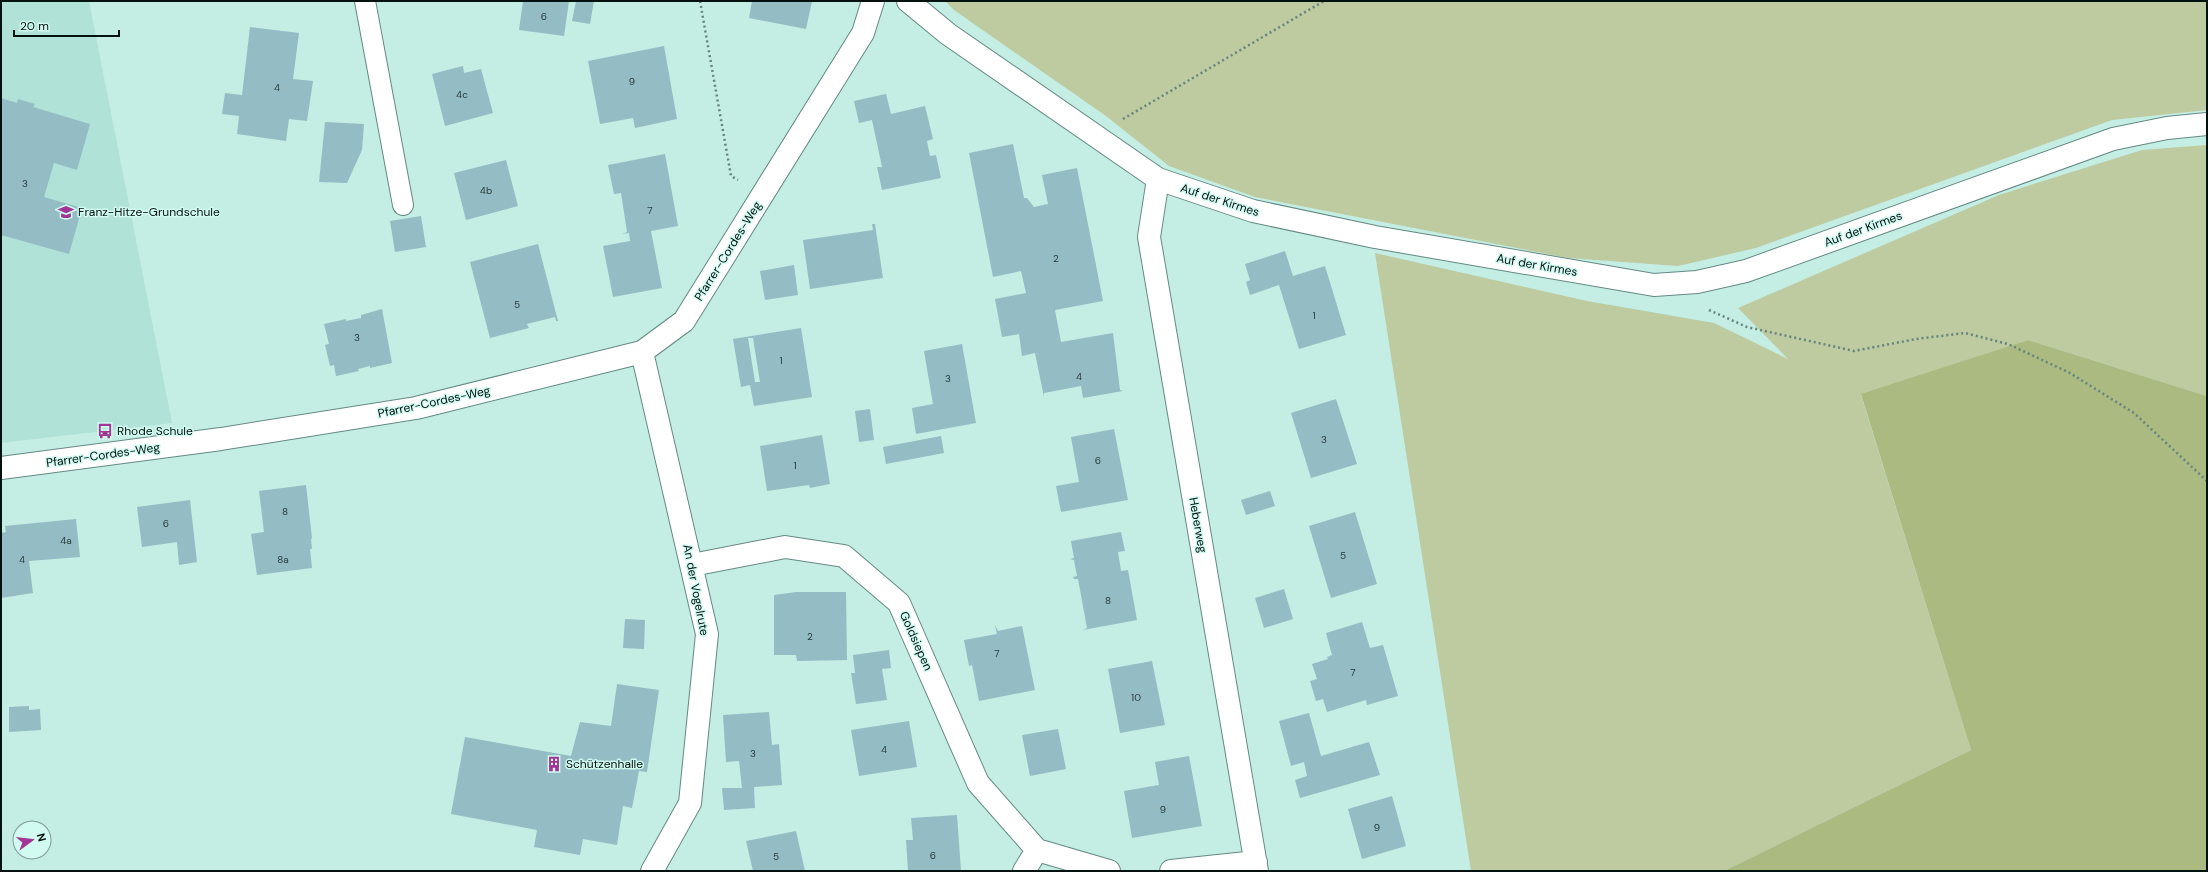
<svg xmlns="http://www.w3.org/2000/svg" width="2208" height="872" viewBox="0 0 2208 872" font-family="'DM Sans',sans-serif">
  <rect width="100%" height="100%" fill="#c4ede4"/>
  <path fill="#b0e2d7" d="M 1,1 L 89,1 L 172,423 L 1,443 Z"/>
  <path fill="#beca9f" d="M 945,1 L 2207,1 L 2207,110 L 2112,120 L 1756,248 L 1678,266 L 1568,258 L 1255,197 L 1169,166 L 1106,116 L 954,10 Z
    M 2207,145 L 2207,396 L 2028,340 L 1861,395 L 1971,750 L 1724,871 L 1471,871 L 1375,253 L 1587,301 L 1714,323 L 1788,359 L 1738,308 L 1999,195 L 2142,150 Z"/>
  <path fill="#abba81" d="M 2028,340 L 2207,396 L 2207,871 L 1724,871 L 1971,750 L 1861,394 Z"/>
  <path fill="#94bcc4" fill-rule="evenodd" d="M 523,1 L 569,1 L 564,36 L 519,30 Z
    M 576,1 L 594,1 L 590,24 L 572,21 Z
    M 752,1 L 812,1 L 806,29 L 749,18 Z
    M 250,27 L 299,33 L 293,79 L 313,81 L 307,121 L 289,119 L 286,141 L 237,134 L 239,116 L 222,114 L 225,93 L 242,95 Z
    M 664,46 L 677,119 L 635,128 L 633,118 L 600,124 L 588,61 Z
    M 463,66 L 464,73 L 481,69 L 493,113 L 445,126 L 432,74 Z
    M 886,94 L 891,114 L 925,106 L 933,139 L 927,141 L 930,156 L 936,155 L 941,178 L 882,190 L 877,167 L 882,167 L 872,120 L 859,123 L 854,101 Z
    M 1,98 L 17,103 L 18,99 L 35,104 L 33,107 L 90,124 L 77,170 L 54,163 L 44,197 L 82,208 L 69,254 L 1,235 Z
    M 325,122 L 364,124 L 362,150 L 347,183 L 319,182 Z
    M 1013,144 L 1024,198 L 1027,198 L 1034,207 L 1048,204 L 1042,175 L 1077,168 L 1103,301 L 1055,310 L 1061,342 L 1113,333 L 1120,390 L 1123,391 L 1083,398 L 1081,386 L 1044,393 L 1044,397 L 1035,353 L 1022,356 L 1019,334 L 1002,337 L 995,299 L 1026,293 L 1021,271 L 993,277 L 969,153 Z
    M 665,154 L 678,226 L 651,231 L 662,288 L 613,297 L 603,246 L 630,241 L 629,233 L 622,234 L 627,232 L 621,193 L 614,194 L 608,165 Z
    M 506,160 L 518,206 L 466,220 L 454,173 Z
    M 421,216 L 426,247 L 395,252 L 390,221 Z
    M 872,224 L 875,224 L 883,278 L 810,289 L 803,240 L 873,230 Z
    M 538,244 L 558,321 L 556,321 L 555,317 L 527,324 L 529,328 L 490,338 L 470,262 Z
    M 1285,251 L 1293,276 L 1325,266 L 1346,335 L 1299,349 L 1279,285 L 1250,295 L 1246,282 L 1250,280 L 1245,264 Z
    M 794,265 L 798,295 L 765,300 L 760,271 Z
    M 382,309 L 392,363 L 370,368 L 370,366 L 358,369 L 359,371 L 336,376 L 334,365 L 330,366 L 325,345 L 329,344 L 324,324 L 346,319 L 346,321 L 361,318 L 361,315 Z
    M 801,328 L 812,397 L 754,406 L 750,385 L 741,387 L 733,339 ZM 748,338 L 753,338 L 760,382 L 755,382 Z
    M 962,344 L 976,423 L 916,434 L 912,408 L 933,404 L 924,351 Z
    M 1336,399 L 1357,464 L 1311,478 L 1291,413 Z
    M 870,409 L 874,440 L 859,442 L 855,411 Z
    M 1114,429 L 1128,500 L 1061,512 L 1056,486 L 1079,482 L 1071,437 Z
    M 822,435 L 830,484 L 810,488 L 809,485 L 767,491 L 760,446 Z
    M 941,436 L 944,453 L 886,464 L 883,447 Z
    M 306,485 L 312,538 L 311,539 L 312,549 L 310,549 L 312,568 L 257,575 L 251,534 L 264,532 L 259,491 Z
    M 1270,491 L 1275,506 L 1246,515 L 1241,500 Z
    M 190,500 L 197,562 L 179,565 L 177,542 L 142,547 L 137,507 Z
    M 1355,512 L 1377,584 L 1331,598 L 1309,526 Z
    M 76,519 L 80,557 L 29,561 L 33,593 L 1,598 L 1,533 L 6,532 L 5,526 Z
    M 1121,532 L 1125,551 L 1118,552 L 1121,571 L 1128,570 L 1137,620 L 1083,630 L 1087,628 L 1078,579 L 1074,579 L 1073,577 L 1077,576 L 1074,560 L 1070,559 L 1074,558 L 1071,541 Z
    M 1284,589 L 1293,619 L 1264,628 L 1255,598 Z
    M 796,592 L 846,592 L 847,660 L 797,661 L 796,655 L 774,655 L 774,595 Z
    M 625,619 L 645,620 L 644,649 L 623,648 Z
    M 1362,622 L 1370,648 L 1383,645 L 1398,696 L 1367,705 L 1366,700 L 1327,712 L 1323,699 L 1316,701 L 1310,681 L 1317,679 L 1312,664 L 1328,659 L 1327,657 L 1332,655 L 1326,633 Z
    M 995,625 L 998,631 L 1022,626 L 1035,690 L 979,701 L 972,665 L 969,666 L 964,640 L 997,634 Z
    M 889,650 L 891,668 L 882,669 L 887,700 L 856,704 L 851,673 L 855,673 L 853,655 Z
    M 1152,661 L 1165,725 L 1120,733 L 1108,669 Z
    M 617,684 L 659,690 L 647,772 L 639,771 L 632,808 L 623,806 L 617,845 L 583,839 L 580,855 L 534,847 L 537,830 L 451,814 L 465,737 L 571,756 L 580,722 L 611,726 Z
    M 29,706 L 29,710 L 40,709 L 41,730 L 9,732 L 9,707 Z
    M 769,712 L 772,745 L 779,744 L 782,785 L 754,787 L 755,808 L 724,810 L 722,788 L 742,788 L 739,761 L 726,762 L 723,715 Z
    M 1309,713 L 1321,756 L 1369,742 L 1380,775 L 1300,798 L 1295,780 L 1307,776 L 1304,762 L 1291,766 L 1279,721 Z
    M 909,721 L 917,767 L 859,776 L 851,730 Z
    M 1058,729 L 1066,769 L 1030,776 L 1022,735 Z
    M 1189,756 L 1202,826 L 1132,838 L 1124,791 L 1159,785 L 1155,762 Z
    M 1392,796 L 1406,846 L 1362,859 L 1348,809 Z
    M 957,815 L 961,871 L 908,871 L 906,840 L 913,840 L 911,818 Z
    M 796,831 L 805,871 L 753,871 L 746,841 Z"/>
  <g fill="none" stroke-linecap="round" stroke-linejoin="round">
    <defs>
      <path id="service" d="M 365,1 L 403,205"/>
      <path id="minor" d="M 908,1 L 948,34 L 1158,179 L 1253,211 L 1375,237 L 1654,285 L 1697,282 L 1746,271 L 2113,139 L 2167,128 L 2207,124
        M 1158,179 L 1149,237 L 1257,871
        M 642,352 L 707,634 L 690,803 L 652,871
        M 1,468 L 221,439 L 416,408 L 642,352 L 684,321 L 863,33 L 873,1
        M 692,565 L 785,547 L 844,556 L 899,603 L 978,783 L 1037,850 L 1109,871
        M 1024,871 L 1037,850
        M 1171,871 L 1256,862"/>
    </defs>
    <use href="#service" stroke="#648a83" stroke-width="22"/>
    <use href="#minor" stroke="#648a83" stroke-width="24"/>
    <path stroke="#67837d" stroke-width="2.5" stroke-dasharray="2 3" stroke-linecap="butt" d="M 700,1 L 731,176 L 738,180
      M 1123,119 L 1324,1
      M 1709,310 L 1747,327 L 1854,351 L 1916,339 L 1965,333 L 2008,344 L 2070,373 L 2134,413 L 2207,481"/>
    <use href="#service" stroke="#fff" stroke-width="20"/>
    <use href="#minor" stroke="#fff" stroke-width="22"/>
  </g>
  <defs>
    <symbol id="school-bare" viewBox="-9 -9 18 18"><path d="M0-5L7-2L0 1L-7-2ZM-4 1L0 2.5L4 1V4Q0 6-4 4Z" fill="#a13494" stroke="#d1faf1" stroke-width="2.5" paint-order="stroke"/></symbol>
    <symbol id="bus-bare" viewBox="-9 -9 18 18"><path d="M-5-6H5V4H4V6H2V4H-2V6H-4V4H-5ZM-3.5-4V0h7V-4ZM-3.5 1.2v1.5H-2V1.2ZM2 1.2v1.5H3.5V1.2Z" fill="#a13494" stroke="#d1faf1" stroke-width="2.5" paint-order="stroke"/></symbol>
    <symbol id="building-bare" viewBox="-9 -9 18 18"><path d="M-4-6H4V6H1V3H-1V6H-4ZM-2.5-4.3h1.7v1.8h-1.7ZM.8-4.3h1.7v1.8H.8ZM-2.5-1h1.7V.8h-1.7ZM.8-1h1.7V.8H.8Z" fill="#a13494" stroke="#d1faf1" stroke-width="2.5" paint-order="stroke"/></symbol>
  </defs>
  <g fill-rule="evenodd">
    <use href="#school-bare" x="55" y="201" width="22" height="22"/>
    <use href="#bus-bare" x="94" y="420" width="22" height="22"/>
    <use href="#building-bare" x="543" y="753" width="22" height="22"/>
  </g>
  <g text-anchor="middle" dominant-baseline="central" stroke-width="3" stroke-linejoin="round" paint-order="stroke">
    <g font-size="10" fill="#283c3c">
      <text x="544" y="16">6</text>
      <text x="632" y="81">9</text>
      <text x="277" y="87">4</text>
      <text x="462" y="94">4c</text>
      <text x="25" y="183">3</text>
      <text x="486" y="190">4b</text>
      <text x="650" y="210">7</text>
      <text x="1056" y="258">2</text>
      <text x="517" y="304">5</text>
      <text x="1314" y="315">1</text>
      <text x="357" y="337">3</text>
      <text x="781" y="360">1</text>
      <text x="1079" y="376">4</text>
      <text x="948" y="378">3</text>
      <text x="1324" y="439">3</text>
      <text x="1098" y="460">6</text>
      <text x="795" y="465">1</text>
      <text x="285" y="511">8</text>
      <text x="166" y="523">6</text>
      <text x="66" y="540">4a</text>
      <text x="1343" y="555">5</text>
      <text x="22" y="559">4</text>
      <text x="283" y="559">8a</text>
      <text x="1108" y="600">8</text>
      <text x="810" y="636">2</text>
      <text x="997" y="653">7</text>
      <text x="1353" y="672">7</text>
      <text x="1136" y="697">10</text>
      <text x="884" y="749">4</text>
      <text x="753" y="753">3</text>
      <text x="1163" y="809">9</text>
      <text x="1377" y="827">9</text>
      <text x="933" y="855">6</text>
      <text x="776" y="856">5</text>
    </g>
    <g font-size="12" fill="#04120f" stroke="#d1faf1">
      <text transform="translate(1220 200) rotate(18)">Auf der Kirmes</text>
      <text transform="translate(1863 229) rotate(-20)">Auf der Kirmes</text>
      <text transform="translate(728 251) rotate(-58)">Pfarrer-Cordes-Weg</text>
      <text transform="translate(1537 265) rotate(10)">Auf der Kirmes</text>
      <text transform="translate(434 402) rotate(-12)">Pfarrer-Cordes-Weg</text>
      <text transform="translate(103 455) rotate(-8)">Pfarrer-Cordes-Weg</text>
      <text transform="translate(1198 525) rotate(80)">Heberweg</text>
      <text transform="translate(696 590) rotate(79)">An der Vogelrute</text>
      <text transform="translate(916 641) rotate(66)">Goldsiepen</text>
    </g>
    <g font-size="12" fill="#04120f" stroke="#d1faf1" text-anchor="start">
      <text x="78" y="212">Franz-Hitze-Grundschule</text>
      <text x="117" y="431">Rhode Schule</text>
      <text x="566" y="764">Schützenhalle</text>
    </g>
  </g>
  <rect width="2208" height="872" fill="none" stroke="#04120f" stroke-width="4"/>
  <g transform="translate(32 840) rotate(75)"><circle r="19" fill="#d1faf1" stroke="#7f9d97"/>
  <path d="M0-3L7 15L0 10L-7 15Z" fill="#a13494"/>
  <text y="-6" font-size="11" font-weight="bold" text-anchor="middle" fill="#04120f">N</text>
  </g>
  <path d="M14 30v6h105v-6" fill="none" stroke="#04120f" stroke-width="2"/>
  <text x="20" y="30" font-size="12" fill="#04120f" stroke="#d1faf1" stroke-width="3" paint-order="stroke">20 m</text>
</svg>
